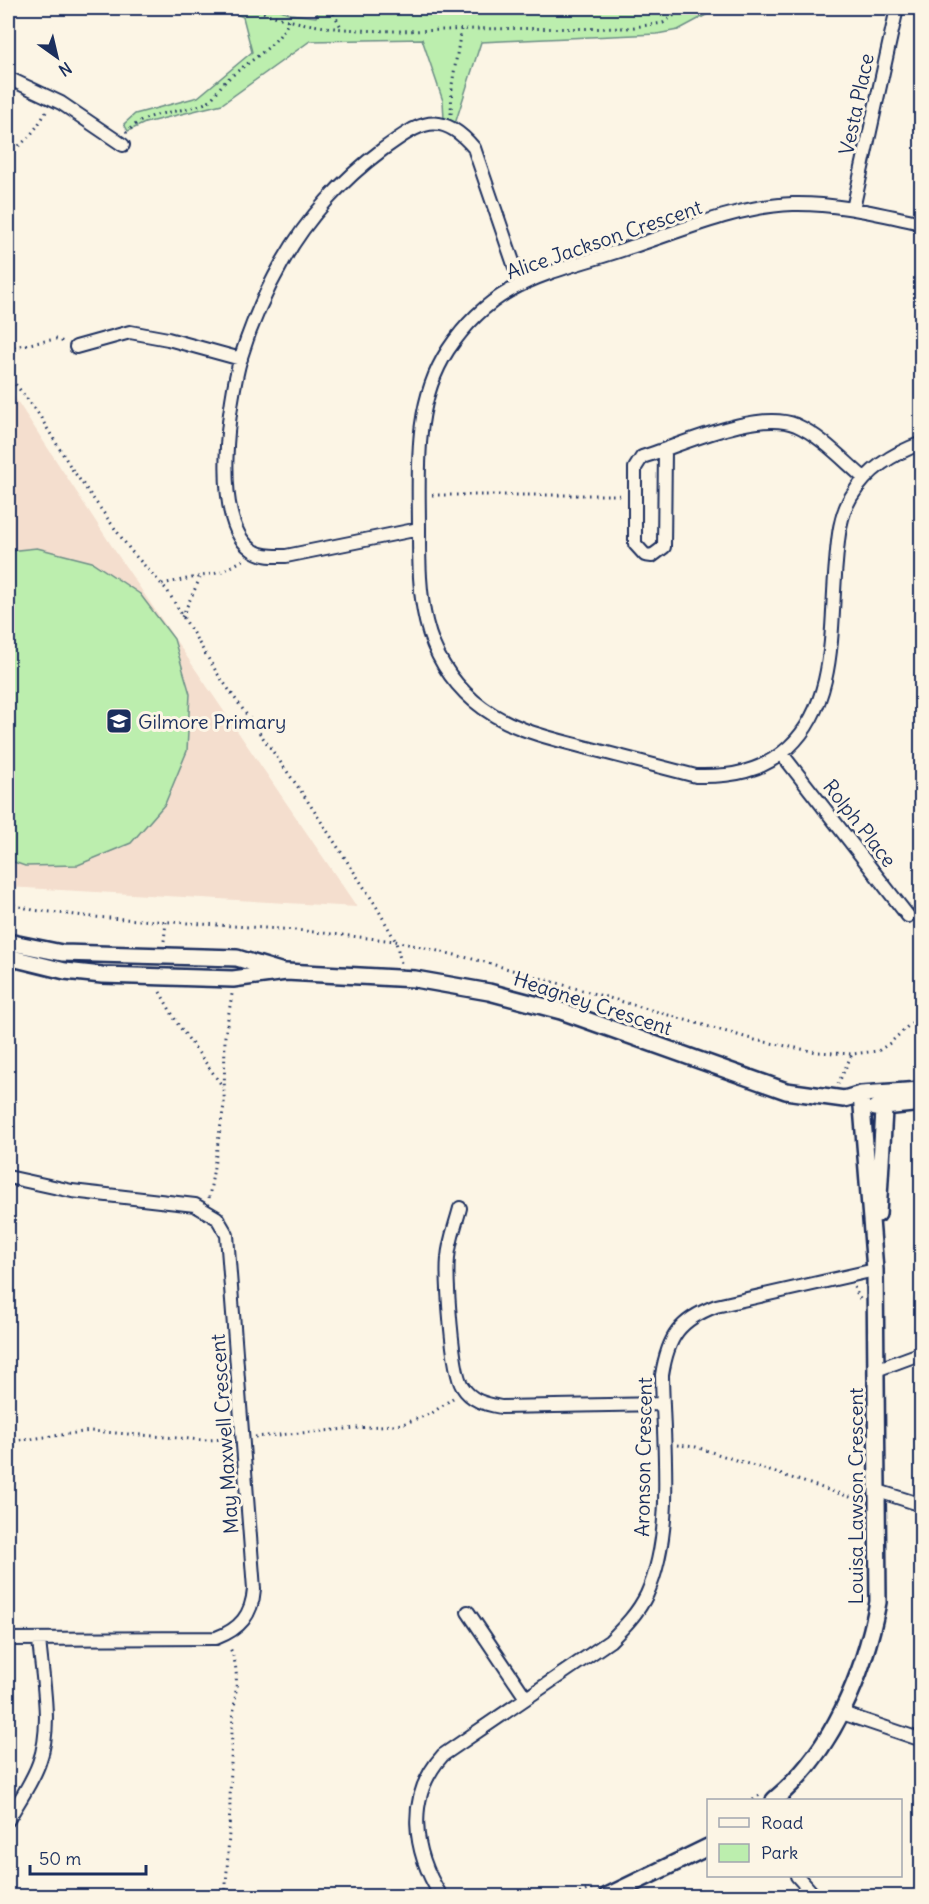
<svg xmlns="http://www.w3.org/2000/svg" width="929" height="1904" viewBox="0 0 929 1904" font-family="Delius,sans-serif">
  <rect width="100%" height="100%" fill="#fcf5e5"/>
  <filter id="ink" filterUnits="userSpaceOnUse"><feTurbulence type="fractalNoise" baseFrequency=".0167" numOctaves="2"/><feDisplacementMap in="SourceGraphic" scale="12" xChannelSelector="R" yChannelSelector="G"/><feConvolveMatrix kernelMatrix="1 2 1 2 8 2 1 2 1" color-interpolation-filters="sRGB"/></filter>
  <g filter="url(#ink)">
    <path fill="#f4dece" d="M 8,387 L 117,554 L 357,907 L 8,887 Z"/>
    <path fill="#bceeae" stroke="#6c8e86" stroke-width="1.5" d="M 224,8 L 277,8 L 290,14 L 316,17 L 319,8 L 719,8 L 678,30 L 657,34 L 481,42 L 455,124 L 444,119 L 443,101 L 422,39 L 310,41 L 222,104 L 145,123 L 128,131 L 124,124 L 135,114 L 198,97 L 252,52 L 243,17 Z
      M 37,548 L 92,562 L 140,594 L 174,639 L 190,694 L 187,751 L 165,804 L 131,843 L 78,865 L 25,866 L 8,860 L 8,551 Z"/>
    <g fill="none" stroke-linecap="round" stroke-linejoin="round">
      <defs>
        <path id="minor" d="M 8,78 L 61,103 L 123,145
          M 853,209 L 897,8
          M 922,223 C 879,214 837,203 793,204 C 736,206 679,232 625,249 C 587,262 544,271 509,291 C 484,305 464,326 448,350 C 413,404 419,469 419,530 C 419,595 420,654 474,701 C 508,730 550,738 592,749 C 627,758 661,767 696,776 C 731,777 762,772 789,747 C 838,701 830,625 836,563 C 838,540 839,517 851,497 C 868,469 892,454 922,443
          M 76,347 L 130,332 L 168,339 L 241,359
          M 665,450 L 664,547 L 652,556 L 645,555 L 635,544 L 635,468 L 642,457 C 682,445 757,409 796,425 C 821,436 843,460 864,478
          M 419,529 L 286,556 C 274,556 261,557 251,549 C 211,520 229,399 241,357 C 251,324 266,291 283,261 C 307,218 343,179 382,150 C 418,124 440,107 474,148 L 521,285
          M 782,754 L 908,916
          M 8,1177 L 72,1191 L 195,1205 L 217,1218 L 227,1235 L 254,1589 C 252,1615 240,1629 216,1638 L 8,1639
          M 460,1208 C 456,1224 449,1241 448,1258 C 446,1279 452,1370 462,1386 C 471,1401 485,1404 501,1407 L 662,1404
          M 876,1370 L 922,1353
          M 878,1491 L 922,1505
          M 468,1612 L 526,1698
          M 842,1713 L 922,1740
          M 8,1820 C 18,1802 32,1783 39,1763 C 53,1725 42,1679 39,1639
          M 797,1876 L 815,1896
          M 441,1896 C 413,1851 405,1797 443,1755 L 610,1641 C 624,1627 638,1613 647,1594 C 675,1532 663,1443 662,1375 C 668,1337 679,1320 716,1306 L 875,1270"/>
        <path id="tertiary" d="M 8,942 L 62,953 L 237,958 L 280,971
          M 8,957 L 65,971 L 102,975 L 233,979 L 286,972 L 415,979 L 489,992 L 561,1011 L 786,1091 L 844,1099 L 861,1094 L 922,1090
          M 875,1108 L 922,1103
          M 878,1214 L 885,1093
          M 774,1800 C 832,1752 864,1675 878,1602 L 875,1270 L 861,1094
          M 607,1896 L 708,1847"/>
      </defs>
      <use href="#minor" stroke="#1b2f5e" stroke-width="16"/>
      <use href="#tertiary" stroke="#1b2f5e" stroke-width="20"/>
      <path stroke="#1b2f5e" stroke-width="3" stroke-dasharray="1.5 4.5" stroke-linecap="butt" d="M 252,8 C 320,37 403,31 476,29 C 527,28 577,29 627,28 L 663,23 L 685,8
        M 331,8 L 341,27
        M 451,114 L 452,85 L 461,30
        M 126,133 C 146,110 177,114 203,104 C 214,100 217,89 226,81 C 246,62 278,47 289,20
        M 8,151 C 24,147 39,125 47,110
        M 8,348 L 56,339 L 64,342
        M 8,375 L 36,410 L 72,469 L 131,551 L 167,590 L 217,673 L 303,794 L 375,904 L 396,942 L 401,963
        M 432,495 L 624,495
        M 162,584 L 222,572 L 243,560
        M 182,617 L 200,578
        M 8,903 L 33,910 L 93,917 L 296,930 L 395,941 L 481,961 L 755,1040 L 817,1052 L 852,1054 L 878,1051 L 890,1043 L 922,1013
        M 915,925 L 922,937
        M 164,941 L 166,922
        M 160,992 L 177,1023 L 223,1087
        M 914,1018 L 922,949
        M 838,1084 L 852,1054
        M 209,1198 L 224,1105 L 225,1036 L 232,994
        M 854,1287 L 860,1299
        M 255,1437 L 403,1424 L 432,1413 L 453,1398
        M 8,1442 L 91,1431 L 203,1440 L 230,1439
        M 677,1445 L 696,1447 L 853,1498 L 862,1497
        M 753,1800 L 761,1794
        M 225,1896 C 230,1841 230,1787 232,1731 C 233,1702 243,1673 229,1646
        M 574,1896 L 594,1887"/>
      <use href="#minor" stroke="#fcf5e5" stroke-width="12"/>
      <use href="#tertiary" stroke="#fcf5e5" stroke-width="15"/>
    </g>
  </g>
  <defs>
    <symbol id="school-square" viewBox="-11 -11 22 22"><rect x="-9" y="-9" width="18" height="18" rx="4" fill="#1b2f5e" stroke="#fcf5e5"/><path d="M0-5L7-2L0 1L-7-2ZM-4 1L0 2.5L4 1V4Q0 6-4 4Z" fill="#fff"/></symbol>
  </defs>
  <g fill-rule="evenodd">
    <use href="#school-square" x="104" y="706" width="30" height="30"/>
  </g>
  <g text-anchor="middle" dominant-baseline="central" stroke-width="6" stroke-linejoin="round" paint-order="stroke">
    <g font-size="20" fill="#1b2f5e" stroke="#fcf5e5">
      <text transform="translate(856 104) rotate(-78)">Vesta Place</text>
      <text transform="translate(604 239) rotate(-19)">Alice Jackson Crescent</text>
      <text transform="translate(860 823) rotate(52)">Rolph Place</text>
      <text transform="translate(593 1003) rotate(18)">Heagney Crescent</text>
      <text transform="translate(224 1434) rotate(-94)">May Maxwell Crescent</text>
      <text transform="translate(643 1457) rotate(-89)">Aronson Crescent</text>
      <text transform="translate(855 1496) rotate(-90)">Louisa Lawson Crescent</text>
    </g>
    <g font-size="20" fill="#1b2f5e" stroke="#fcf5e5" text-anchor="start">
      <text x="138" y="721">Gilmore Primary</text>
    </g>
  </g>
  <rect width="929" height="1904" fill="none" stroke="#fcf5e5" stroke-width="30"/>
  <rect x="15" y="15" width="899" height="1874" fill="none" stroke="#1b2f5e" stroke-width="2" filter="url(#ink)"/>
  <rect x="707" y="1799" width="195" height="78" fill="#fcf5e5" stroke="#a2a6af" stroke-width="1.5"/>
  <rect x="719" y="1818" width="30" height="9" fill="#fcf5e5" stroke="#a2a6af" stroke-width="1.5"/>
  <text x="761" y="1829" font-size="18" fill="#1b2f5e">Road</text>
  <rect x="719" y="1844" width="30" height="18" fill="#bceeae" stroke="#a2a6af" stroke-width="1.5"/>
  <text x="761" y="1859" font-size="18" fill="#1b2f5e">Park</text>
  <g transform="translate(57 57) rotate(146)" stroke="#fcf5e5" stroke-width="4.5" paint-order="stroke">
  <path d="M0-4.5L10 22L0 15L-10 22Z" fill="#1b2f5e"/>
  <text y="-9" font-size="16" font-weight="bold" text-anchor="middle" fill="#1b2f5e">N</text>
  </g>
  <path d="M30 1865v9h116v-9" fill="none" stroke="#1b2f5e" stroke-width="3"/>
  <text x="39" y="1865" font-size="18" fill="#1b2f5e" stroke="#fcf5e5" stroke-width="4.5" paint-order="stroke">50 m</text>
</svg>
